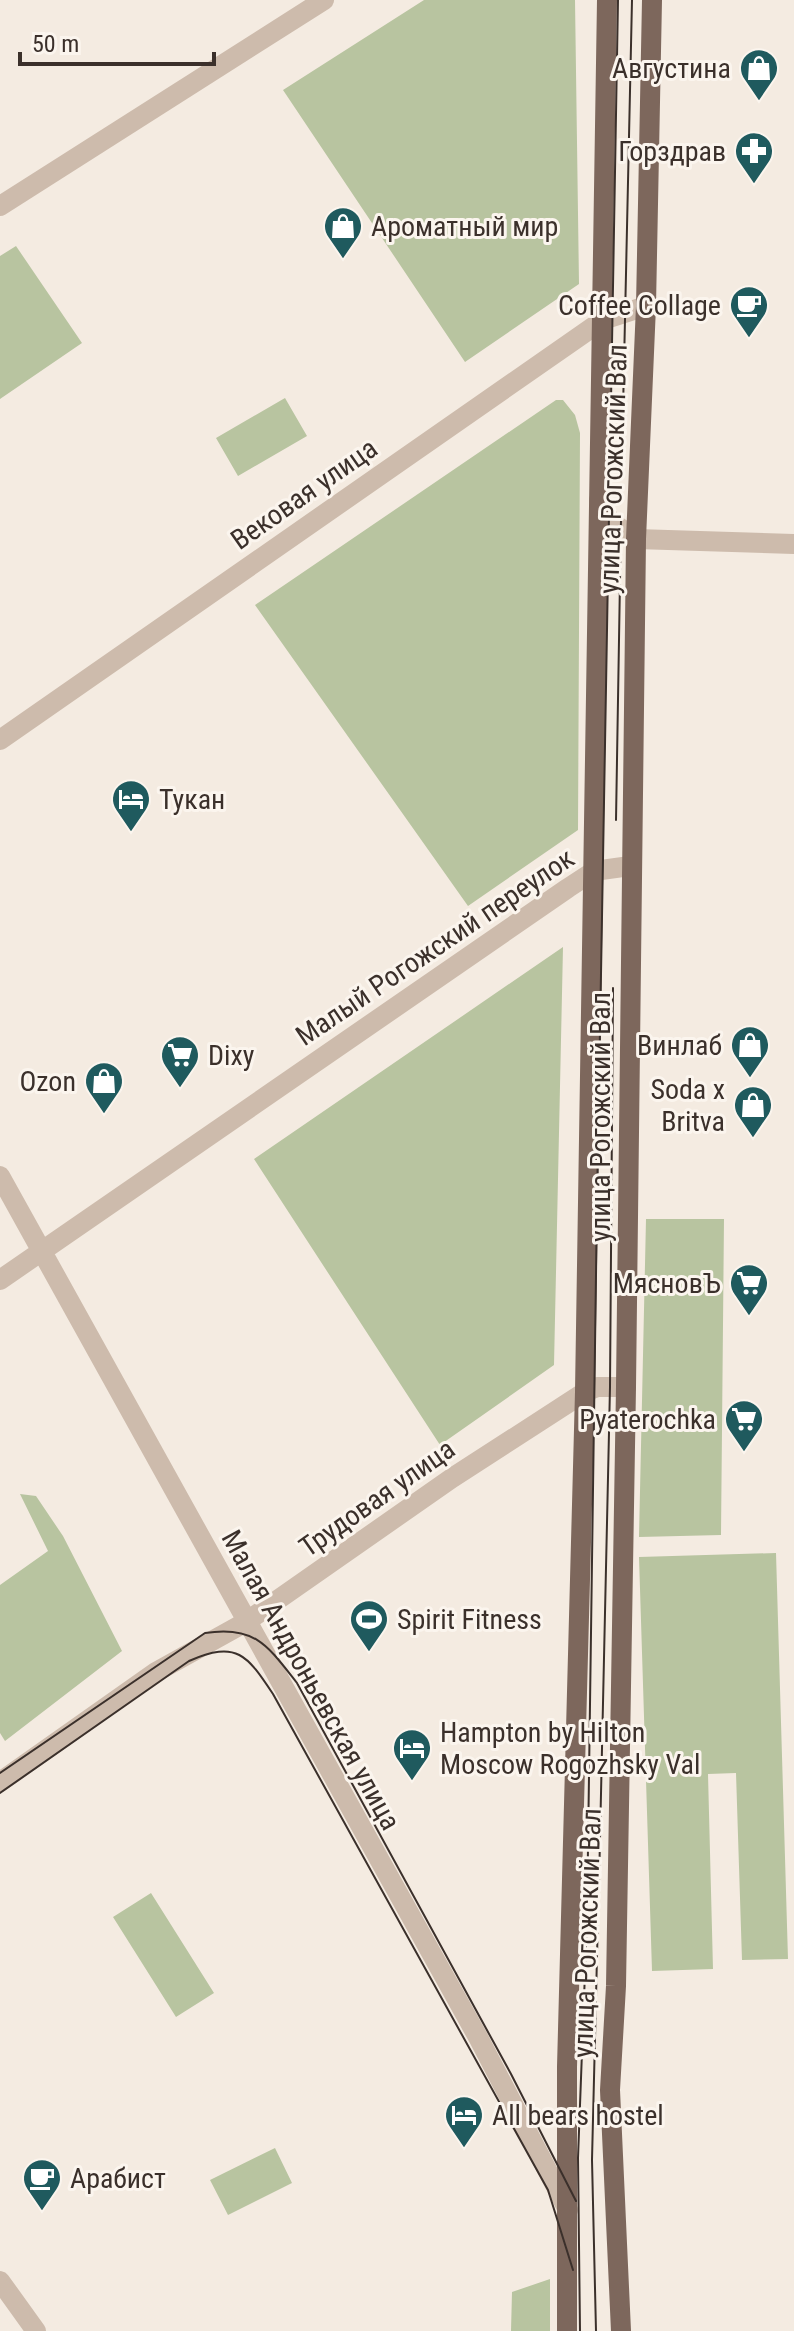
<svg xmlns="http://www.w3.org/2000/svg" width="794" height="2331" viewBox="0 0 794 2331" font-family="'Roboto Condensed',sans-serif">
  <rect width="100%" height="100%" fill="#f4ebe1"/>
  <path fill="#b8c4a0" d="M 424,0 L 575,0 L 579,284 L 465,362 L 283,90 Z
    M 16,246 L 82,343 L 0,399 L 0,256 Z
    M 285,398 L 307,436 L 238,476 L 216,438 Z
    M 556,400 L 563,400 L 575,415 L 580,433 L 578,830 L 468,906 L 255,605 Z
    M 563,947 L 554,1365 L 440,1445 L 254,1159 Z
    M 646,1219 L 724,1219 L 721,1535 L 639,1537 Z
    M 20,1494 L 36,1496 L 63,1536 L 122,1651 L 5,1741 L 0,1733 L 0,1585 L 48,1551 Z
    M 776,1553 L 788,1959 L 742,1960 L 736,1773 L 708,1774 L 713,1969 L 652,1971 L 639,1557 Z
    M 151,1893 L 214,1993 L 176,2017 L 113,1917 Z
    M 275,2148 L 292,2183 L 228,2215 L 210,2180 Z
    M 550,2279 L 550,2331 L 511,2331 L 512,2292 Z"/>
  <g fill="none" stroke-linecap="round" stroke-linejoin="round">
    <path stroke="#cdbbac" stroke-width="20" d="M 0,206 L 324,0
      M 599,500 L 610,521 L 636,539 L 794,544
      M 0,740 L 603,320 L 646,306
      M 0,1176 L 479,2039 L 568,2210
      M 0,1280 L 568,888 L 594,871 L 630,866
      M 0,1782 L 156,1672 L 246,1622 L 452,1478 L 585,1392 L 597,1387 L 626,1387
      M 0,2281 L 36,2331"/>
    <path stroke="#7d675c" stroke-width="20" d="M 567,2331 L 567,2067 L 585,1392 L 607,0
      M 621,2331 L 610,2090 L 616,1986 L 626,1387 L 636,539 L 646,306 L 652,0"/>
    <path stroke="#3b302b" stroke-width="2" d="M 622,456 L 632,0
      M 616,820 L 621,520
      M 0,1773 L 205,1633 C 255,1625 268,1646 297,1683 L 511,2074 L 576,2201
      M 0,1793 L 189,1661 C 237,1640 247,1655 273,1694 L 548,2190 L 573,2270
      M 599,1884 L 610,1387 L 613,988
      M 580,2331 L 578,2158 L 587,1919 L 597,1203 L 618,0
      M 596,2331 L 592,2160 L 598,1916"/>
  </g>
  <defs>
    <symbol id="shop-pin" viewBox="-11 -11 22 30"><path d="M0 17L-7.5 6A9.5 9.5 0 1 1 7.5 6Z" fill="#1f5a5e" stroke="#fbf5ee"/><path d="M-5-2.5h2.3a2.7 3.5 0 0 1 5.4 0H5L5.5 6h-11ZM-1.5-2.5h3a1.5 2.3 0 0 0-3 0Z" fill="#fff"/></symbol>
    <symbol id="pharmacy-pin" viewBox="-11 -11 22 30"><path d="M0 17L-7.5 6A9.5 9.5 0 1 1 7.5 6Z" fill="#1f5a5e" stroke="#fbf5ee"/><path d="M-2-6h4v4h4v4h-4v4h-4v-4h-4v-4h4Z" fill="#fff"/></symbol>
    <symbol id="cafe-pin" viewBox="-11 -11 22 30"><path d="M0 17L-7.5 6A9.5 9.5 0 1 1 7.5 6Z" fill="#1f5a5e" stroke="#fbf5ee"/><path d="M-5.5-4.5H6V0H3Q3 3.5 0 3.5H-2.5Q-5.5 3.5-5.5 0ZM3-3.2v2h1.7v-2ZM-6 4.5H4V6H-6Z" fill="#fff"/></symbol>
    <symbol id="hotel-pin" viewBox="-11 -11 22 30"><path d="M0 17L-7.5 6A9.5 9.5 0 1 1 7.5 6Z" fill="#1f5a5e" stroke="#fbf5ee"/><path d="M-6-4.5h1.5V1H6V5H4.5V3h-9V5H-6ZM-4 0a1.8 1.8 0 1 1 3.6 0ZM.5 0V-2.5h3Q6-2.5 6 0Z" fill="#fff"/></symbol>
    <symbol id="supermarket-pin" viewBox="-11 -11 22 30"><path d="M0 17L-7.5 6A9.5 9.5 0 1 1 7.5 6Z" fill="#1f5a5e" stroke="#fbf5ee"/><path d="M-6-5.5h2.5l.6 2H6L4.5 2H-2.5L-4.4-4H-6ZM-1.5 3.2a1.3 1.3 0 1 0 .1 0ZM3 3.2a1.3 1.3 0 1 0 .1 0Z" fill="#fff"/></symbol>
    <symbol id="stadium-pin" viewBox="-11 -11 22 30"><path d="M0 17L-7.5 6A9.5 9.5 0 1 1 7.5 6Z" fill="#1f5a5e" stroke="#fbf5ee"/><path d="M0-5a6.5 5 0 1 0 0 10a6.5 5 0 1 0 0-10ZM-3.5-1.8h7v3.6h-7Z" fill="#fff"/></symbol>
  </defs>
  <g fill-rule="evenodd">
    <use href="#shop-pin" x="737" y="46" width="44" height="60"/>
    <use href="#pharmacy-pin" x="732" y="129" width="44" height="60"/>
    <use href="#shop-pin" x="321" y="204" width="44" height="60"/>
    <use href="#cafe-pin" x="727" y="283" width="44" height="60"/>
    <use href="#hotel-pin" x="109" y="777" width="44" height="60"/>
    <use href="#shop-pin" x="728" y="1023" width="44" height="60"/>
    <use href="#supermarket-pin" x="158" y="1033" width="44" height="60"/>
    <use href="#shop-pin" x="82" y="1059" width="44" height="60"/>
    <use href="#shop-pin" x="731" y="1083" width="44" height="60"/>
    <use href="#supermarket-pin" x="727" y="1261" width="44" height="60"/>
    <use href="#supermarket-pin" x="722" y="1397" width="44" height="60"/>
    <use href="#stadium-pin" x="347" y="1597" width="44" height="60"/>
    <use href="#hotel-pin" x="390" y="1726" width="44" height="60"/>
    <use href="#hotel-pin" x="442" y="2093" width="44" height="60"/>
    <use href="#cafe-pin" x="20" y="2156" width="44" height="60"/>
  </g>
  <g text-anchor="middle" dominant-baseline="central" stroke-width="6" stroke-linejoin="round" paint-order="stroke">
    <g font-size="28" fill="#3b302b" stroke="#fbf5ee" text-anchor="end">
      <text x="731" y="68">Августина</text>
      <text x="726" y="151">Горздрав</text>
      <text x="371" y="226" text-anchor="start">Ароматный мир</text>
      <text x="721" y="305">Coffee Collage</text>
      <text x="159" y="799" text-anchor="start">Тукан</text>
      <text x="722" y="1045">Винлаб</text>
      <text x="208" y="1055" text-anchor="start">Dixy</text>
      <text x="76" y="1081">Ozon</text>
      <text x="725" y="1089">Soda x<tspan x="725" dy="32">Britva</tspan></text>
      <text x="721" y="1283">МясновЪ</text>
      <text x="716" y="1419">Pyaterochka</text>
      <text x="397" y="1619" text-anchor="start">Spirit Fitness</text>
      <text x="440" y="1732" text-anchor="start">Hampton by Hilton<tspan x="440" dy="32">Moscow Rogozhsky Val</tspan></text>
      <text x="492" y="2115" text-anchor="start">All bears hostel</text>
      <text x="70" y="2178" text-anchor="start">Арабист</text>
    </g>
    <g font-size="28" fill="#3b302b" stroke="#fbf5ee">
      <text transform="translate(613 469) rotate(-88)">улица Рогожский Вал</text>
      <text transform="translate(304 494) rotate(-35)">Вековая улица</text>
      <text transform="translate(435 947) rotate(-34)">Малый Рогожский переулок</text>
      <text transform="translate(600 1117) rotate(-90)">улица Рогожский Вал</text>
      <text transform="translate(377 1498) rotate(-35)">Трудовая улица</text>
      <text transform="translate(311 1680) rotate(61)">Малая Андроньевская улица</text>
      <text transform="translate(587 1933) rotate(-88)">улица Рогожский Вал</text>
    </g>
  </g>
  <path d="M20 52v12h194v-12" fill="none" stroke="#3b302b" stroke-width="4"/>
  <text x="32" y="52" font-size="24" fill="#3b302b" stroke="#fbf5ee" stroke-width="6" paint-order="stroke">50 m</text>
</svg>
